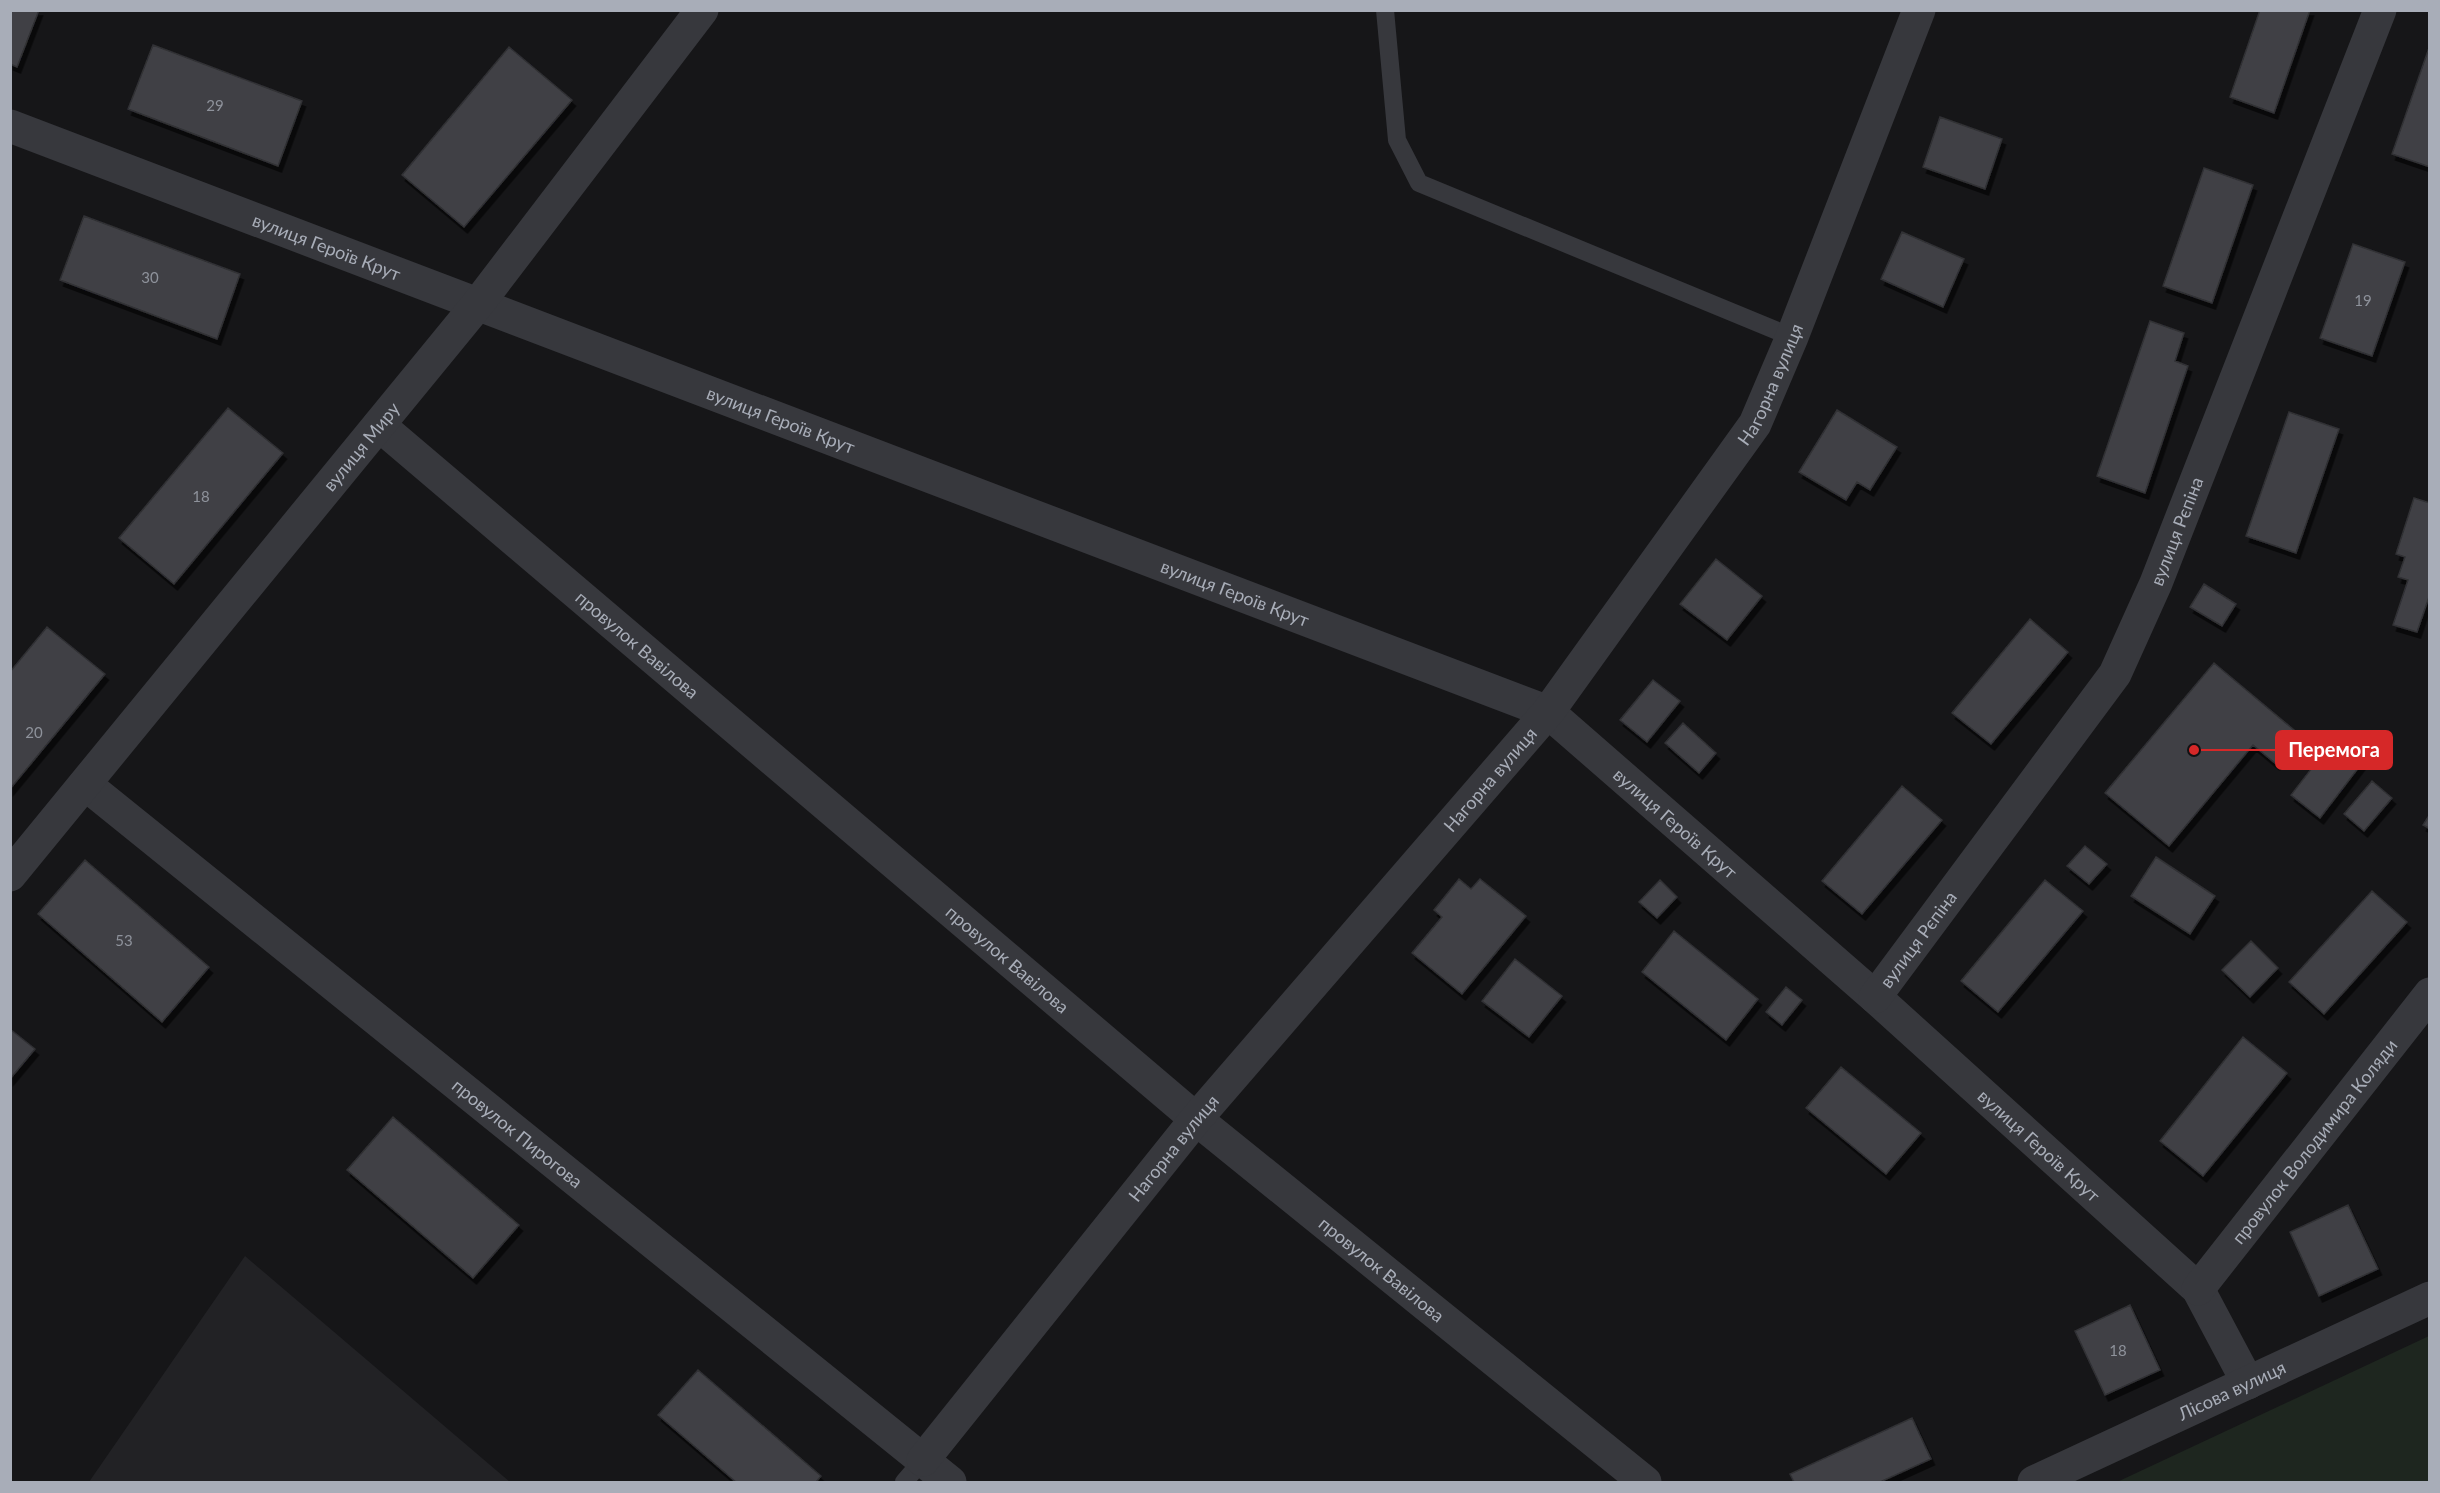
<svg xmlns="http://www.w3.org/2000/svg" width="2440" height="1493" viewBox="0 0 2440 1493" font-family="Lato,sans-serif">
  <defs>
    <filter id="shadow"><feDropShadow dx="3.5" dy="6" stdDeviation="0" flood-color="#0009"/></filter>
  </defs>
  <rect width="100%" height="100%" fill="#161618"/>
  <path fill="#222225" d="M 245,1256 L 510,1482 L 89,1482 Z"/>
  <path fill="#1e261f" d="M 2429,1336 L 2430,1481 L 2427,1482 L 2117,1482 Z"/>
  <path fill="#404145" stroke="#303034" stroke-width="1.5" filter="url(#shadow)" d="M 10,10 L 39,10 L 17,67 L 10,64 Z
    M 2260,10 L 2310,10 L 2274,113 L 2230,97 Z
    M 153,45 L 302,101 L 278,166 L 128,109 Z
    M 2430,45 L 2430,167 L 2392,154 Z
    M 509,47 L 572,100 L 464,227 L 402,175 Z
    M 1940,117 L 2002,139 L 1985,189 L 1923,167 Z
    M 2204,168 L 2253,185 L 2212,303 L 2163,286 Z
    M 84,216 L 240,274 L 217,339 L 60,280 Z
    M 1902,232 L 1964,259 L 1943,307 L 1881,279 Z
    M 2353,244 L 2405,262 L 2372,356 L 2320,338 Z
    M 2150,321 L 2184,333 L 2175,361 L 2188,366 L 2145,493 L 2097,476 Z
    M 228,408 L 283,453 L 174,584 L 119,538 Z
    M 1837,410 L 1897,447 L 1870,490 L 1857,482 L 1846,500 L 1799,472 Z
    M 2289,412 L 2339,429 L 2296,553 L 2246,536 Z
    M 2414,498 L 2430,503 L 2430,594 L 2417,632 L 2393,625 L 2408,580 L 2398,577 L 2405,557 L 2396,554 Z
    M 1716,559 L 1762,596 L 1727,640 L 1680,604 Z
    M 2204,584 L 2236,604 L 2222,626 L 2190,607 Z
    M 2030,619 L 2068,652 L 1991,744 L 1952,713 Z
    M 47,627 L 105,674 L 10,789 L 10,672 Z
    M 2214,663 L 2300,735 L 2276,764 L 2253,745 L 2169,846 L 2105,793 Z
    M 1653,680 L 1680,701 L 1647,742 L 1620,720 Z
    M 1683,723 L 1716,753 L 1699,773 L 1665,743 Z
    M 2340,732 L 2369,754 L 2320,818 L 2291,795 Z
    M 2372,781 L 2392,798 L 2364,831 L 2344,814 Z
    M 1902,786 L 1942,820 L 1862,914 L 1822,881 Z
    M 2430,814 L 2430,829 L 2423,825 Z
    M 2085,846 L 2107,864 L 2089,884 L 2067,866 Z
    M 2156,857 L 2215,896 L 2190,934 L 2131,896 Z
    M 85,860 L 209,967 L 162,1022 L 38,914 Z
    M 1459,879 L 1471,889 L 1480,879 L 1526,916 L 1462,994 L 1412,953 L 1442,917 L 1434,910 Z
    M 1660,880 L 1677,897 L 1657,918 L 1639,902 Z
    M 2045,880 L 2083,911 L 1998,1012 L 1961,981 Z
    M 2372,891 L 2407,922 L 2324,1014 L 2289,982 Z
    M 1674,931 L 1758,999 L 1726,1040 L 1642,972 Z
    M 2251,941 L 2278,968 L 2250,997 L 2222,970 Z
    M 1515,959 L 1562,996 L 1529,1037 L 1482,1001 Z
    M 1786,987 L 1802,1000 L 1782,1025 L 1766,1012 Z
    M 10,1029 L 35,1049 L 10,1079 Z
    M 2243,1037 L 2287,1073 L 2203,1176 L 2160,1141 Z
    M 1841,1067 L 1921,1133 L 1886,1174 L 1806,1108 Z
    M 393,1117 L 519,1225 L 473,1278 L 347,1170 Z
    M 2348,1205 L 2378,1269 L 2319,1296 L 2290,1232 Z
    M 2130,1305 L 2160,1370 L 2105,1395 L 2075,1331 Z
    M 698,1370 L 821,1476 L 816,1482 L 736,1482 L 658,1415 Z
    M 1912,1418 L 1931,1459 L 1880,1482 L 1794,1482 L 1790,1474 Z"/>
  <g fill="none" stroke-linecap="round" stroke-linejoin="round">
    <path stroke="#37383d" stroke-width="18" d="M 1385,10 L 1397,140 L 1419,183 L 1792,337
      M 904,1482 L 923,1460"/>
    <g stroke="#37383d" stroke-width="33">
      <path id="s1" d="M 10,126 L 1548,712 L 1875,997 L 2198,1289 L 2248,1383"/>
      <path id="s2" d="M 379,425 L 1196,1119 L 1645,1482"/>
      <path id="s3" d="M 85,784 L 950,1482"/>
      <path id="s4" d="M 10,875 L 477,305 L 702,10"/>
      <path id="s5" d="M 1875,997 L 2115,674 L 2156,583 L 2380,10"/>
      <path id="s6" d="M 2198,1289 L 2430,994"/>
      <path id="s7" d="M 923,1460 L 1196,1119 L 1548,712 L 1755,424 L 1792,337 L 1919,10"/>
      <path id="s8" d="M 2034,1482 L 2430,1298"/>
    </g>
  </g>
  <g text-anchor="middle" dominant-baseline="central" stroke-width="4.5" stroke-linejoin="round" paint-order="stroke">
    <g font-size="15" fill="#8e929b">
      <text x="215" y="105">29</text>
      <text x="150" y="277">30</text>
      <text x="2363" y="300">19</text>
      <text x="201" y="496">18</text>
      <text x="34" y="732">20</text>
      <text x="124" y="940">53</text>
      <text x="2118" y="1350">18</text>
    </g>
    <g font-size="18" fill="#a8adb8" stroke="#111113">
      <text stroke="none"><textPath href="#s1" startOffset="339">вулиця Героїв Крут</textPath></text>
      <text stroke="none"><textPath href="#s7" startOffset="1372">Нагорна вулиця</textPath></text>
      <text stroke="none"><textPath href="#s1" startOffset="825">вулиця Героїв Крут</textPath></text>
      <text stroke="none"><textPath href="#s4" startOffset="554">вулиця Миру</textPath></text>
      <text stroke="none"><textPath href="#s5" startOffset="558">вулиця Рєпіна</textPath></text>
      <text stroke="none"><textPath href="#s1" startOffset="1311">вулиця Героїв Крут</textPath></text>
      <text stroke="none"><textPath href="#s2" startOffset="339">провулок Вавілова</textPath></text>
      <text stroke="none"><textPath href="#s7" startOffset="886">Нагорна вулиця</textPath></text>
      <text stroke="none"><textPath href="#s1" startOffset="1815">вулиця Героїв Крут</textPath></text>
      <text stroke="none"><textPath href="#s5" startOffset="72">вулиця Рєпіна</textPath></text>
      <text stroke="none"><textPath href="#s2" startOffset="825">провулок Вавілова</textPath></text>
      <text stroke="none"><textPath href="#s3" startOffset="556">провулок Пирогова</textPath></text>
      <text stroke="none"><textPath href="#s6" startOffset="188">провулок Володимира Коляди</textPath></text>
      <text stroke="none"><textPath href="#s1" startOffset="2301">вулиця Героїв Крут</textPath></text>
      <text stroke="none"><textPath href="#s7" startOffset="400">Нагорна вулиця</textPath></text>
      <text stroke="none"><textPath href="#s2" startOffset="1311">провулок Вавілова</textPath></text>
      <text stroke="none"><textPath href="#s8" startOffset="218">Лісова вулиця</textPath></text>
    </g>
  </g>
  <path fill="none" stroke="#d62828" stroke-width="2" d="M2194 750L2276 750"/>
  <circle fill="#d62828" stroke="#111113" stroke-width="2" cx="2194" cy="750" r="6"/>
  <rect fill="#d62828" stroke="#d62828" stroke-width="2" x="2276" y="731" width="116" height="38" rx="6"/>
  <g font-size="20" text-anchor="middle" font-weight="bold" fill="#fff">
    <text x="2334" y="757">Перемога</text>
  </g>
  <rect width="2440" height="1493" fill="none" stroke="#a8adb8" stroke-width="24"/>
</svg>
